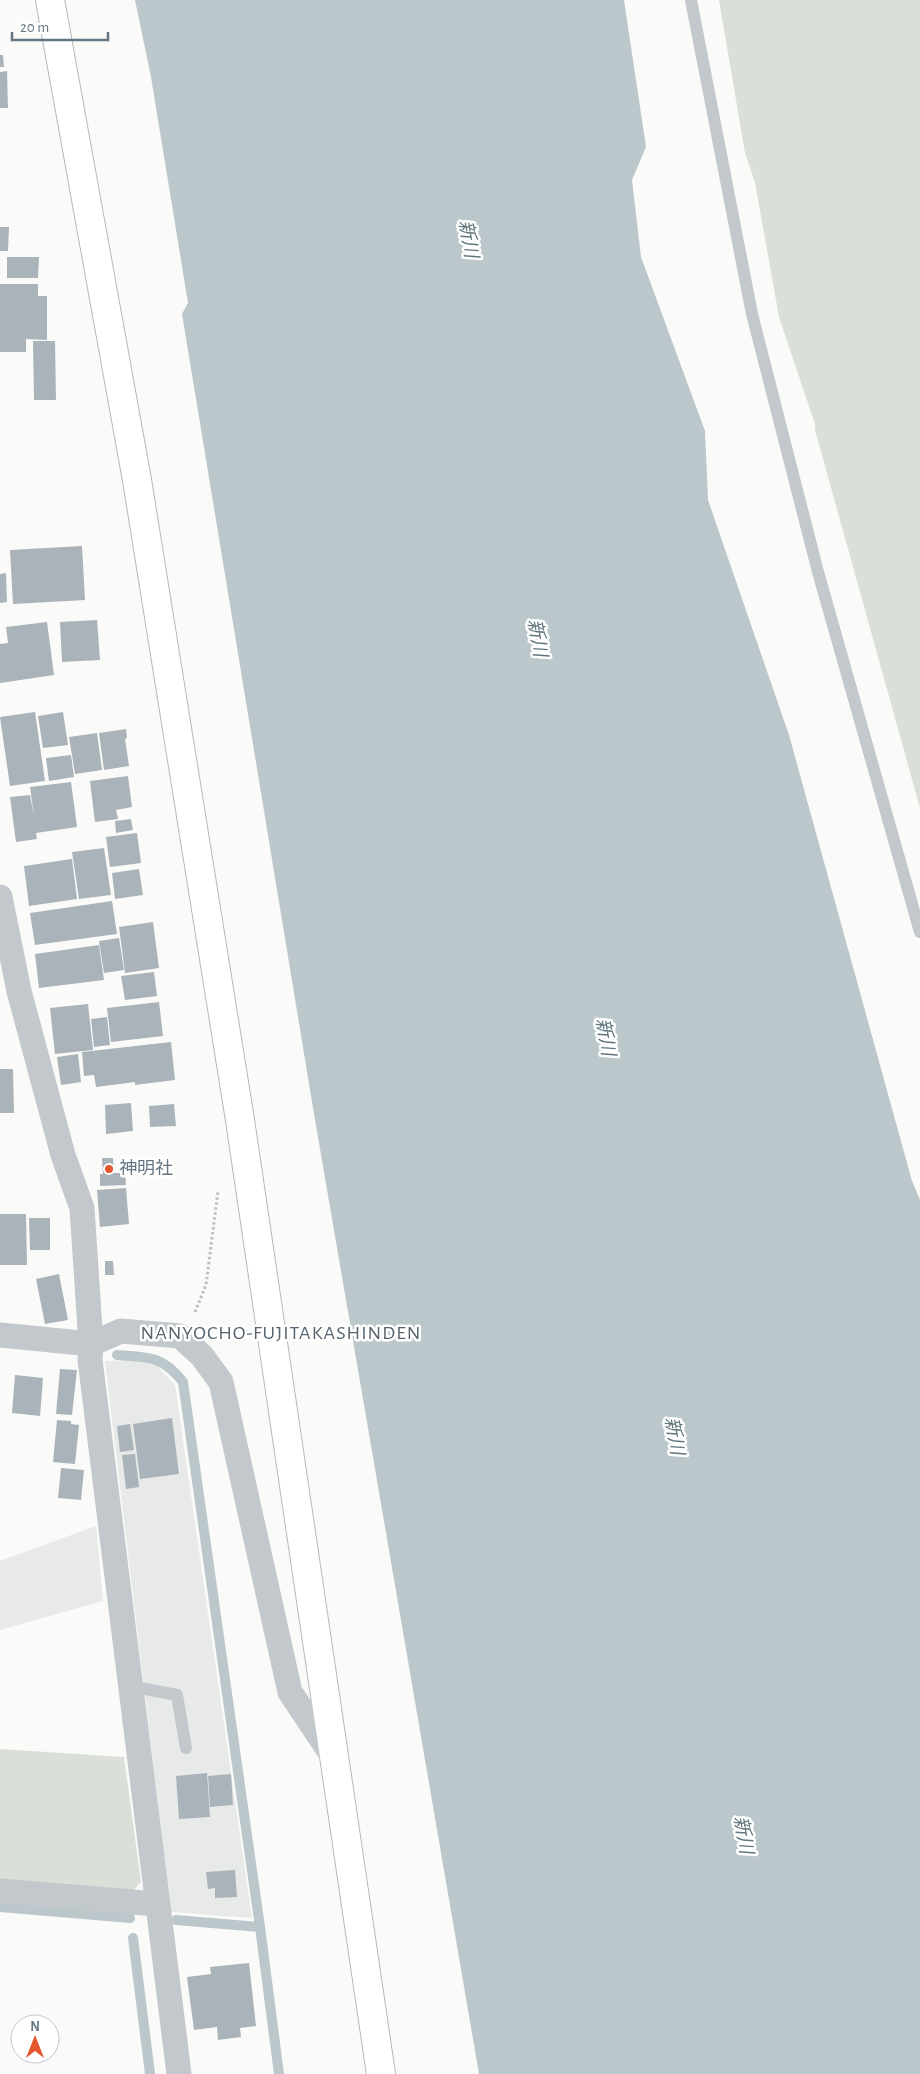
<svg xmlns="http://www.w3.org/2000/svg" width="920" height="2074" viewBox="0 0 920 2074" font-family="'Alegreya Sans','Noto Sans JP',sans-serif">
  <rect width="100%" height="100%" fill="#fafaf8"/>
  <path fill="#e8e9e9" d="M 132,1360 L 157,1366 L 175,1385 L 252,1918 L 171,1912 L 105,1361 Z
    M 96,1526 L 103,1601 L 0,1630 L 0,1561 Z"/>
  <path fill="#dadfd7" d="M 719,0 L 920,0 L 920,808 L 815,430 L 815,424 L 779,317 L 755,183 L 745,153 Z
    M 0,1749 L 124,1757 L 141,1882 L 133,1891 L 0,1879 Z"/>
  <path fill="#bbc7cb" d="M 135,0 L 624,0 L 646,147 L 632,180 L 641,257 L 705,431 L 708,500 L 789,735 L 912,1181 L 920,1200 L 920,2074 L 479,2074 L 313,1108 L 182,314 L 188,303 L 151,77 Z"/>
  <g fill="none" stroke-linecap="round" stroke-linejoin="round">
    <path stroke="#bbc7cb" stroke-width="10" d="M 117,1355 C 148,1357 163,1356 183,1382 L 260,1927
      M 0,1907 L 130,1918
      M 176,1920 L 260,1927 L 279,2074
      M 133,1938 L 150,2074"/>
  </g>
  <path fill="#aab3b9" d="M 0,55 L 3,55 L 4,67 L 0,67 Z
    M 7,71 L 8,108 L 0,108 L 0,72 Z
    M 0,227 L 9,227 L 8,251 L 0,251 Z
    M 7,257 L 39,257 L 38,278 L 7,278 Z
    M 0,284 L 38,284 L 38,296 L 47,296 L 47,340 L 26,339 L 26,352 L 0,352 Z
    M 33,341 L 55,341 L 56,400 L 34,400 Z
    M 82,546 L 85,600 L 13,604 L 10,550 Z
    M 6,573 L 7,602 L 0,603 L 0,574 Z
    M 97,620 L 100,660 L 62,662 L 60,622 Z
    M 47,622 L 54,675 L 0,683 L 0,644 L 8,643 L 6,627 Z
    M 35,712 L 45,781 L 10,786 L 0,717 Z
    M 63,712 L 68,745 L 43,748 L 38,716 Z
    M 126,729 L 127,738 L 125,739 L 129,766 L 104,770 L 99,733 Z
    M 97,733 L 102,770 L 75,774 L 69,737 Z
    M 71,755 L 74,777 L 49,781 L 46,758 Z
    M 128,776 L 132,807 L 116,810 L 118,819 L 95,822 L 90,781 Z
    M 71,782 L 77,827 L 36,833 L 37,839 L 16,842 L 10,797 L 30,795 L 34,816 L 30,787 Z
    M 131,819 L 133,830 L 116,833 L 115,821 Z
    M 137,833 L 141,863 L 110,867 L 106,837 Z
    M 104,848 L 111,895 L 79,899 L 72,852 Z
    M 72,859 L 77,899 L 29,906 L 24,866 Z
    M 139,869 L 143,895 L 115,899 L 112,873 Z
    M 112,901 L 117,934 L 35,945 L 30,913 Z
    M 153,922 L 159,968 L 125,973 L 119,927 Z
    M 119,938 L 124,970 L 104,973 L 99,941 Z
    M 99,945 L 104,980 L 39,988 L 35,954 Z
    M 154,972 L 157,996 L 125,1000 L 121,976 Z
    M 159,1002 L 163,1036 L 111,1042 L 107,1008 Z
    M 88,1004 L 93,1050 L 55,1054 L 50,1008 Z
    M 107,1017 L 110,1045 L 94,1047 L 91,1019 Z
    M 171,1042 L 175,1080 L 135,1085 L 135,1082 L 96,1087 L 94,1075 L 84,1076 L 82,1052 Z
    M 78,1054 L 81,1082 L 61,1085 L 57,1057 Z
    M 0,1069 L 13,1069 L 14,1113 L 0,1113 Z
    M 131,1103 L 133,1131 L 106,1134 L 105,1105 Z
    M 174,1104 L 176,1126 L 150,1127 L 149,1106 Z
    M 102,1158 L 113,1158 L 114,1173 L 125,1173 L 126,1185 L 100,1186 L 100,1174 L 103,1174 Z
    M 126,1188 L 129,1224 L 100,1227 L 97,1190 Z
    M 0,1214 L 26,1214 L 27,1265 L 0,1265 Z
    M 29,1218 L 50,1218 L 50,1250 L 30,1250 Z
    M 105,1261 L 113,1261 L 114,1275 L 105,1275 Z
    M 59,1274 L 68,1320 L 45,1324 L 36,1279 Z
    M 60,1369 L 77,1370 L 72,1415 L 56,1414 Z
    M 15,1375 L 43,1378 L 40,1416 L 12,1413 Z
    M 172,1418 L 179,1474 L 140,1479 L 133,1424 Z
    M 57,1420 L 71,1421 L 71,1424 L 79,1425 L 75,1464 L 53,1462 Z
    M 130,1424 L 134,1450 L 120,1452 L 117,1426 Z
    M 135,1454 L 139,1487 L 126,1489 L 122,1455 Z
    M 61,1468 L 84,1470 L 81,1500 L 58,1498 Z
    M 207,1773 L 210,1817 L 179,1819 L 176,1776 Z
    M 231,1774 L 233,1805 L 210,1807 L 208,1776 Z
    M 235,1870 L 237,1897 L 215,1898 L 215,1888 L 208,1889 L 206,1872 Z
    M 249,1963 L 256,2026 L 240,2028 L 241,2037 L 218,2040 L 217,2027 L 194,2030 L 187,1977 L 211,1974 L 210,1967 Z"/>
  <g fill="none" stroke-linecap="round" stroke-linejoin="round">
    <defs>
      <path id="secondary" d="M 50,0 L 137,480 L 240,1120 L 381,2074"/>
    </defs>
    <use href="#secondary" stroke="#b3babf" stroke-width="30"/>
    <path stroke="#bbbfc2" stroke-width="3" stroke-dasharray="2.5 2.5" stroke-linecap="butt" d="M 195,1312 L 206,1285 L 218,1191"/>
    <path stroke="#c3c8cc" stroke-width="12" d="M 691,0 L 752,314 L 818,572 L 920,932
      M 130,1686 L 177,1695 L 186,1748"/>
    <path stroke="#c3c8cc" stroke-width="25" d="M 0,897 L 19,991 L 63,1155 L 82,1208 L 91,1344 L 90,1360 L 179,2074
      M 0,1335 L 91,1344 L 121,1331 L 180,1336 L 202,1356 L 221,1382 L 290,1692 L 336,1761
      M 0,1891 L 157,1904"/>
    <use href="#secondary" stroke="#fff" stroke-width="28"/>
  </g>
  <circle fill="#e4572e" stroke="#fff" stroke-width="2" cx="109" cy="1169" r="5"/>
  <g text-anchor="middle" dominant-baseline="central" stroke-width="5" stroke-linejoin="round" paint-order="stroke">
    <g font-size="18" fill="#657683" stroke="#fff" text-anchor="start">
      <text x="119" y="1169">神明社</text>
    </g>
    <g font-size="19" font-style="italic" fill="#60757c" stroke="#fff">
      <text transform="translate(468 239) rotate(80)">新川</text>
      <text transform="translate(537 638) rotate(80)">新川</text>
      <text transform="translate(605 1037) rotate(80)">新川</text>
      <text transform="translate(674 1436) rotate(80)">新川</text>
      <text transform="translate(743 1835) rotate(80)">新川</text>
    </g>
    <g font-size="20" letter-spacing="1" fill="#57646e" stroke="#fff">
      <text x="281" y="1333">NANYOCHO-FUJITAKASHINDEN</text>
    </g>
  </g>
  <g transform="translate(35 2039)"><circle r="24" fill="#ffffff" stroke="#c1c8cd"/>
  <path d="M0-4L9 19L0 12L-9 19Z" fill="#e4572e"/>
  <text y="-8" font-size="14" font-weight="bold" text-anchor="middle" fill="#657683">N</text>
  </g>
  <path d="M12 32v8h96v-8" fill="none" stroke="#657683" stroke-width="2.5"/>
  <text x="20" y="32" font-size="15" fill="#657683" stroke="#ffffff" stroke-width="4" paint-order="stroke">20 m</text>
</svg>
